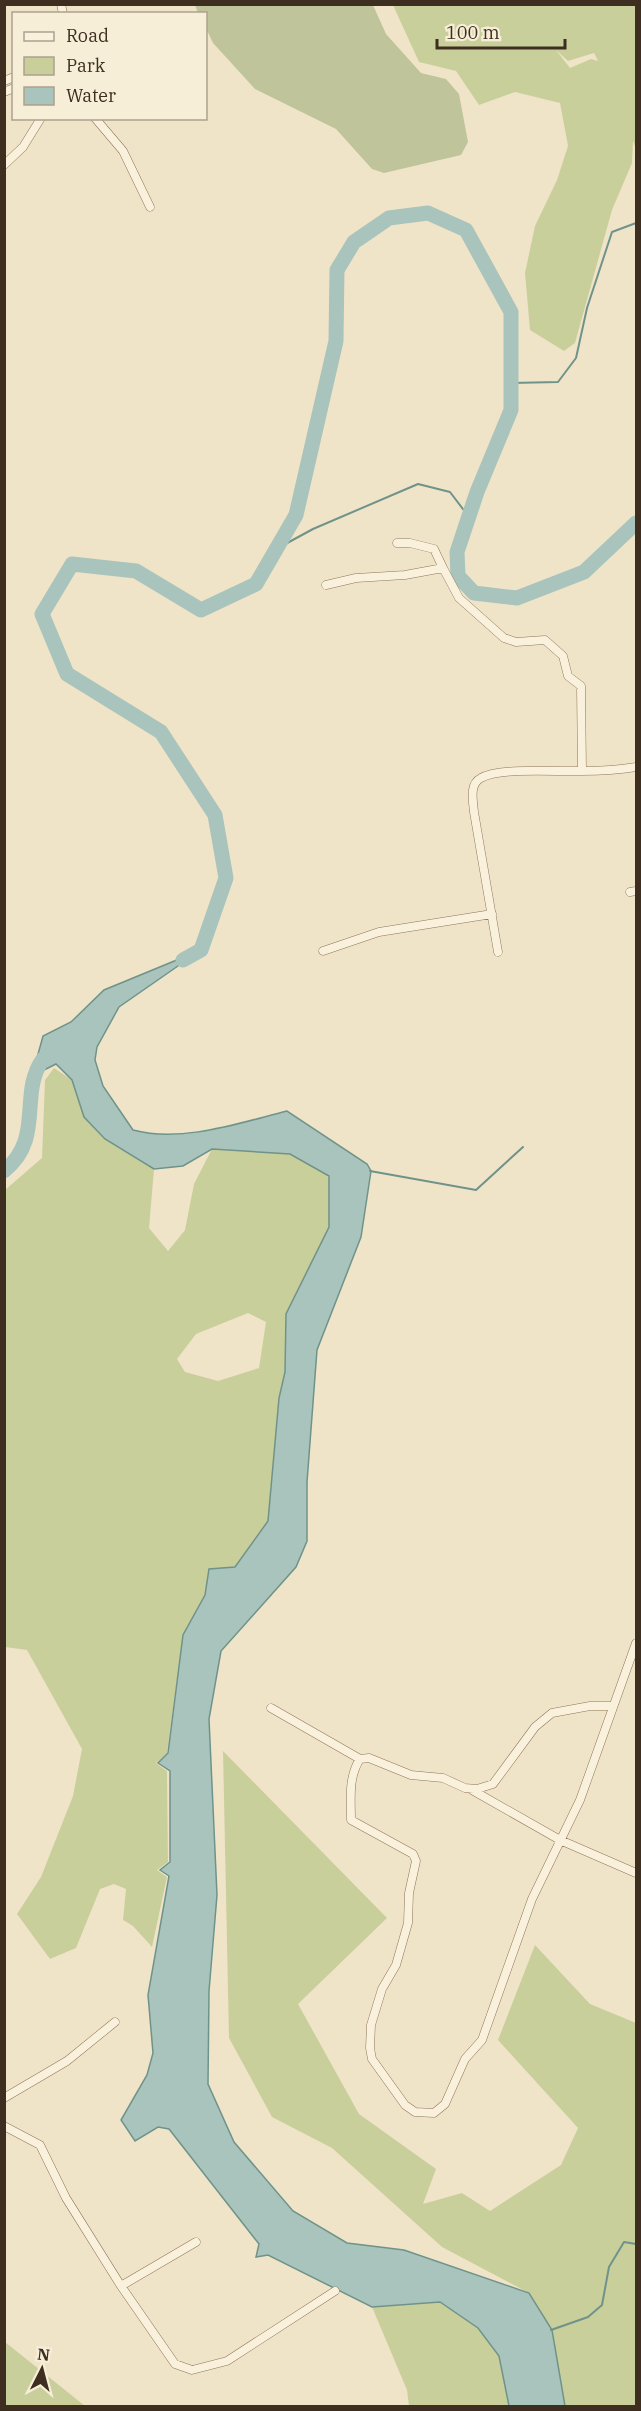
<svg xmlns="http://www.w3.org/2000/svg" width="641" height="2411" viewBox="0 0 641 2411" font-family="'IBM Plex Serif',serif">
  <rect width="100%" height="100%" fill="#f0e4c8"/>
  <path fill="#c9cf9b" fill-rule="evenodd" d="M 393,5 L 636,5 L 636,149 L 633,141 L 632,163 L 612,210 L 575,343 L 564,351 L 530,330 L 525,273 L 535,226 L 557,180 L 568,146 L 560,103 L 515,92 L 479,105 L 456,71 L 419,62 ZM 556,50 L 568,61 L 594,53 L 598,61 L 591,59 L 570,68 Z
    M 54,1068 L 72,1080 L 84,1117 L 105,1139 L 154,1169 L 149,1228 L 168,1251 L 185,1230 L 194,1184 L 212,1149 L 290,1154 L 329,1176 L 329,1227 L 286,1314 L 285,1372 L 279,1398 L 268,1521 L 235,1567 L 209,1569 L 205,1595 L 183,1635 L 167,1753 L 156,1763 L 167,1771 L 168,1862 L 157,1870 L 167,1877 L 152,1947 L 133,1926 L 123,1920 L 126,1889 L 114,1884 L 100,1889 L 76,1948 L 50,1959 L 17,1914 L 41,1877 L 73,1796 L 82,1749 L 27,1650 L 5,1647 L 5,1190 L 42,1158 L 45,1080 ZM 248,1313 L 266,1322 L 259,1368 L 218,1381 L 185,1372 L 177,1359 L 196,1334 Z
    M 223,1751 L 387,1918 L 298,2004 L 359,2114 L 436,2169 L 423,2204 L 462,2193 L 490,2211 L 561,2165 L 578,2128 L 498,2040 L 535,1945 L 590,2004 L 636,2023 L 636,2406 L 565,2406 L 552,2330 L 529,2293 L 442,2247 L 332,2148 L 272,2117 L 229,2038 Z
    M 440,2302 L 478,2328 L 499,2356 L 509,2406 L 409,2406 L 407,2390 L 372,2307 Z
    M 5,2342 L 85,2406 L 5,2406 Z"/>
  <path fill="#bfc49a" d="M 195,5 L 373,5 L 386,34 L 421,73 L 446,79 L 459,94 L 468,142 L 461,155 L 384,173 L 372,169 L 336,129 L 255,89 L 213,43 L 206,28 L 206,14 L 198,13 Z"/>
  <path fill="#a9c4bc" stroke="#6f938a" stroke-width="1.5" d="M 201,950 L 119,1007 L 97,1047 L 95,1060 L 103,1086 L 133,1130 C 182,1143 239,1123 287,1111 L 367,1164 L 371,1171 L 361,1237 L 317,1350 L 307,1482 L 307,1541 L 296,1567 L 221,1651 L 209,1719 L 217,1895 L 209,1991 L 208,2084 L 234,2142 L 293,2211 L 347,2243 L 404,2250 L 529,2293 L 552,2330 L 565,2406 L 509,2406 L 499,2356 L 478,2328 L 440,2302 L 372,2307 L 268,2255 L 256,2257 L 259,2244 L 169,2129 L 158,2127 L 135,2141 L 121,2120 L 147,2075 L 153,2053 L 148,1995 L 169,1876 L 160,1870 L 170,1862 L 170,1771 L 158,1763 L 168,1753 L 183,1635 L 205,1595 L 209,1569 L 235,1567 L 268,1521 L 279,1398 L 285,1372 L 286,1314 L 329,1227 L 329,1176 L 290,1154 L 212,1149 L 183,1166 L 154,1169 L 105,1139 L 84,1117 L 72,1080 L 56,1064 L 32,1076 L 43,1036 L 71,1022 L 104,990 Z"/>
  <g fill="none" stroke-linecap="round" stroke-linejoin="round">
    <path stroke="#6f938a" stroke-width="2" d="M 511,383 L 558,382 L 576,358 L 587,308 L 612,232 L 636,223
      M 278,548 L 313,529 L 418,484 L 450,492 L 469,517
      M 370,1171 L 476,1190 L 523,1147
      M 551,2330 L 588,2317 L 602,2305 L 609,2267 L 624,2242 L 636,2244"/>
    <path stroke="#a9c4bc" stroke-width="15" d="M 183,960 L 201,950 L 226,878 L 215,815 L 161,732 L 67,674 L 42,614 L 72,564 L 136,571 L 201,610 L 256,584 L 296,515 L 336,341 L 337,270 L 354,242 L 389,218 L 428,213 L 466,230 L 511,312 L 511,410 L 477,492 L 457,552 L 458,576 L 474,593 L 517,598 L 584,572 L 636,523
      M 4,1171 C 45,1138 18,1094 43,1059"/>
    <defs>
      <path id="street" d="M 61,4 L 63,14
        M 4,81 L 14,77
        M 4,92 L 14,88
        M 95,118 L 123,151 L 150,207
        M 4,165 L 23,147 L 41,118
        M 397,543 L 410,543 L 434,549 L 443,568
        M 326,585 L 356,578 L 405,575 L 443,568 L 459,598 L 504,638 L 516,642 L 545,640 L 563,656 L 568,676 L 581,686 L 582,771
        M 630,892 L 636,891
        M 323,951 L 379,932 L 492,914
        M 498,952 L 474,812 C 473,801 469,784 481,778 C 500,767 558,772 581,771 C 600,771 618,770 636,767
        M 271,1708 L 360,1759 L 369,1758 L 411,1775 L 443,1778 L 465,1788 L 477,1789 L 493,1784 L 535,1727 L 552,1713 L 590,1706 L 613,1706
        M 360,1759 C 348,1777 351,1800 351,1820 L 413,1854 L 416,1861 L 409,1893 L 408,1923 L 396,1965 L 382,1989 L 371,2025 L 370,2048 L 372,2059 L 405,2105 L 415,2112 L 434,2113 L 445,2104 L 465,2059 L 482,2040 L 532,1899 L 580,1800 L 636,1643
        M 472,1790 L 560,1840 L 636,1873
        M 4,2098 L 67,2061 L 115,2022
        M 4,2126 L 40,2145 L 66,2198 L 121,2286 L 175,2364 L 192,2370 L 227,2361 L 335,2291
        M 121,2286 L 196,2242"/>
    </defs>
    <use href="#street" stroke="#8d765c" stroke-width="9"/>
    <use href="#street" stroke="#faf1dc" stroke-width="8"/>
  </g>
  <rect width="641" height="2411" fill="none" stroke="#3d2e20" stroke-width="12"/>
  <rect x="12" y="12" width="195" height="108" fill="#f7eed8" stroke="#ada18e" stroke-width="1.5"/>
  <rect x="24" y="32" width="30" height="9" fill="#faf1dc" stroke="#ada18e" stroke-width="1.5"/>
  <text x="66" y="42" font-size="18" fill="#3d2e20">Road</text>
  <rect x="24" y="57" width="30" height="18" fill="#c9cf9b" stroke="#ada18e" stroke-width="1.5"/>
  <text x="66" y="72" font-size="18" fill="#3d2e20">Park</text>
  <rect x="24" y="87" width="30" height="18" fill="#a9c4bc" stroke="#ada18e" stroke-width="1.5"/>
  <text x="66" y="102" font-size="18" fill="#3d2e20">Water</text>
  <g transform="translate(42 2369) rotate(6)" stroke="#f7eed8" stroke-width="4.5" paint-order="stroke">
  <path d="M0-4.5L10 22L0 15L-10 22Z" fill="#3d2e20"/>
  <text y="-9" font-size="16" font-weight="bold" text-anchor="middle" fill="#3d2e20">N</text>
  </g>
  <path d="M437 39v9h128v-9" fill="none" stroke="#3d2e20" stroke-width="3"/>
  <text x="446" y="39" font-size="18" fill="#3d2e20" stroke="#f7eed8" stroke-width="4.5" paint-order="stroke">100 m</text>
</svg>
